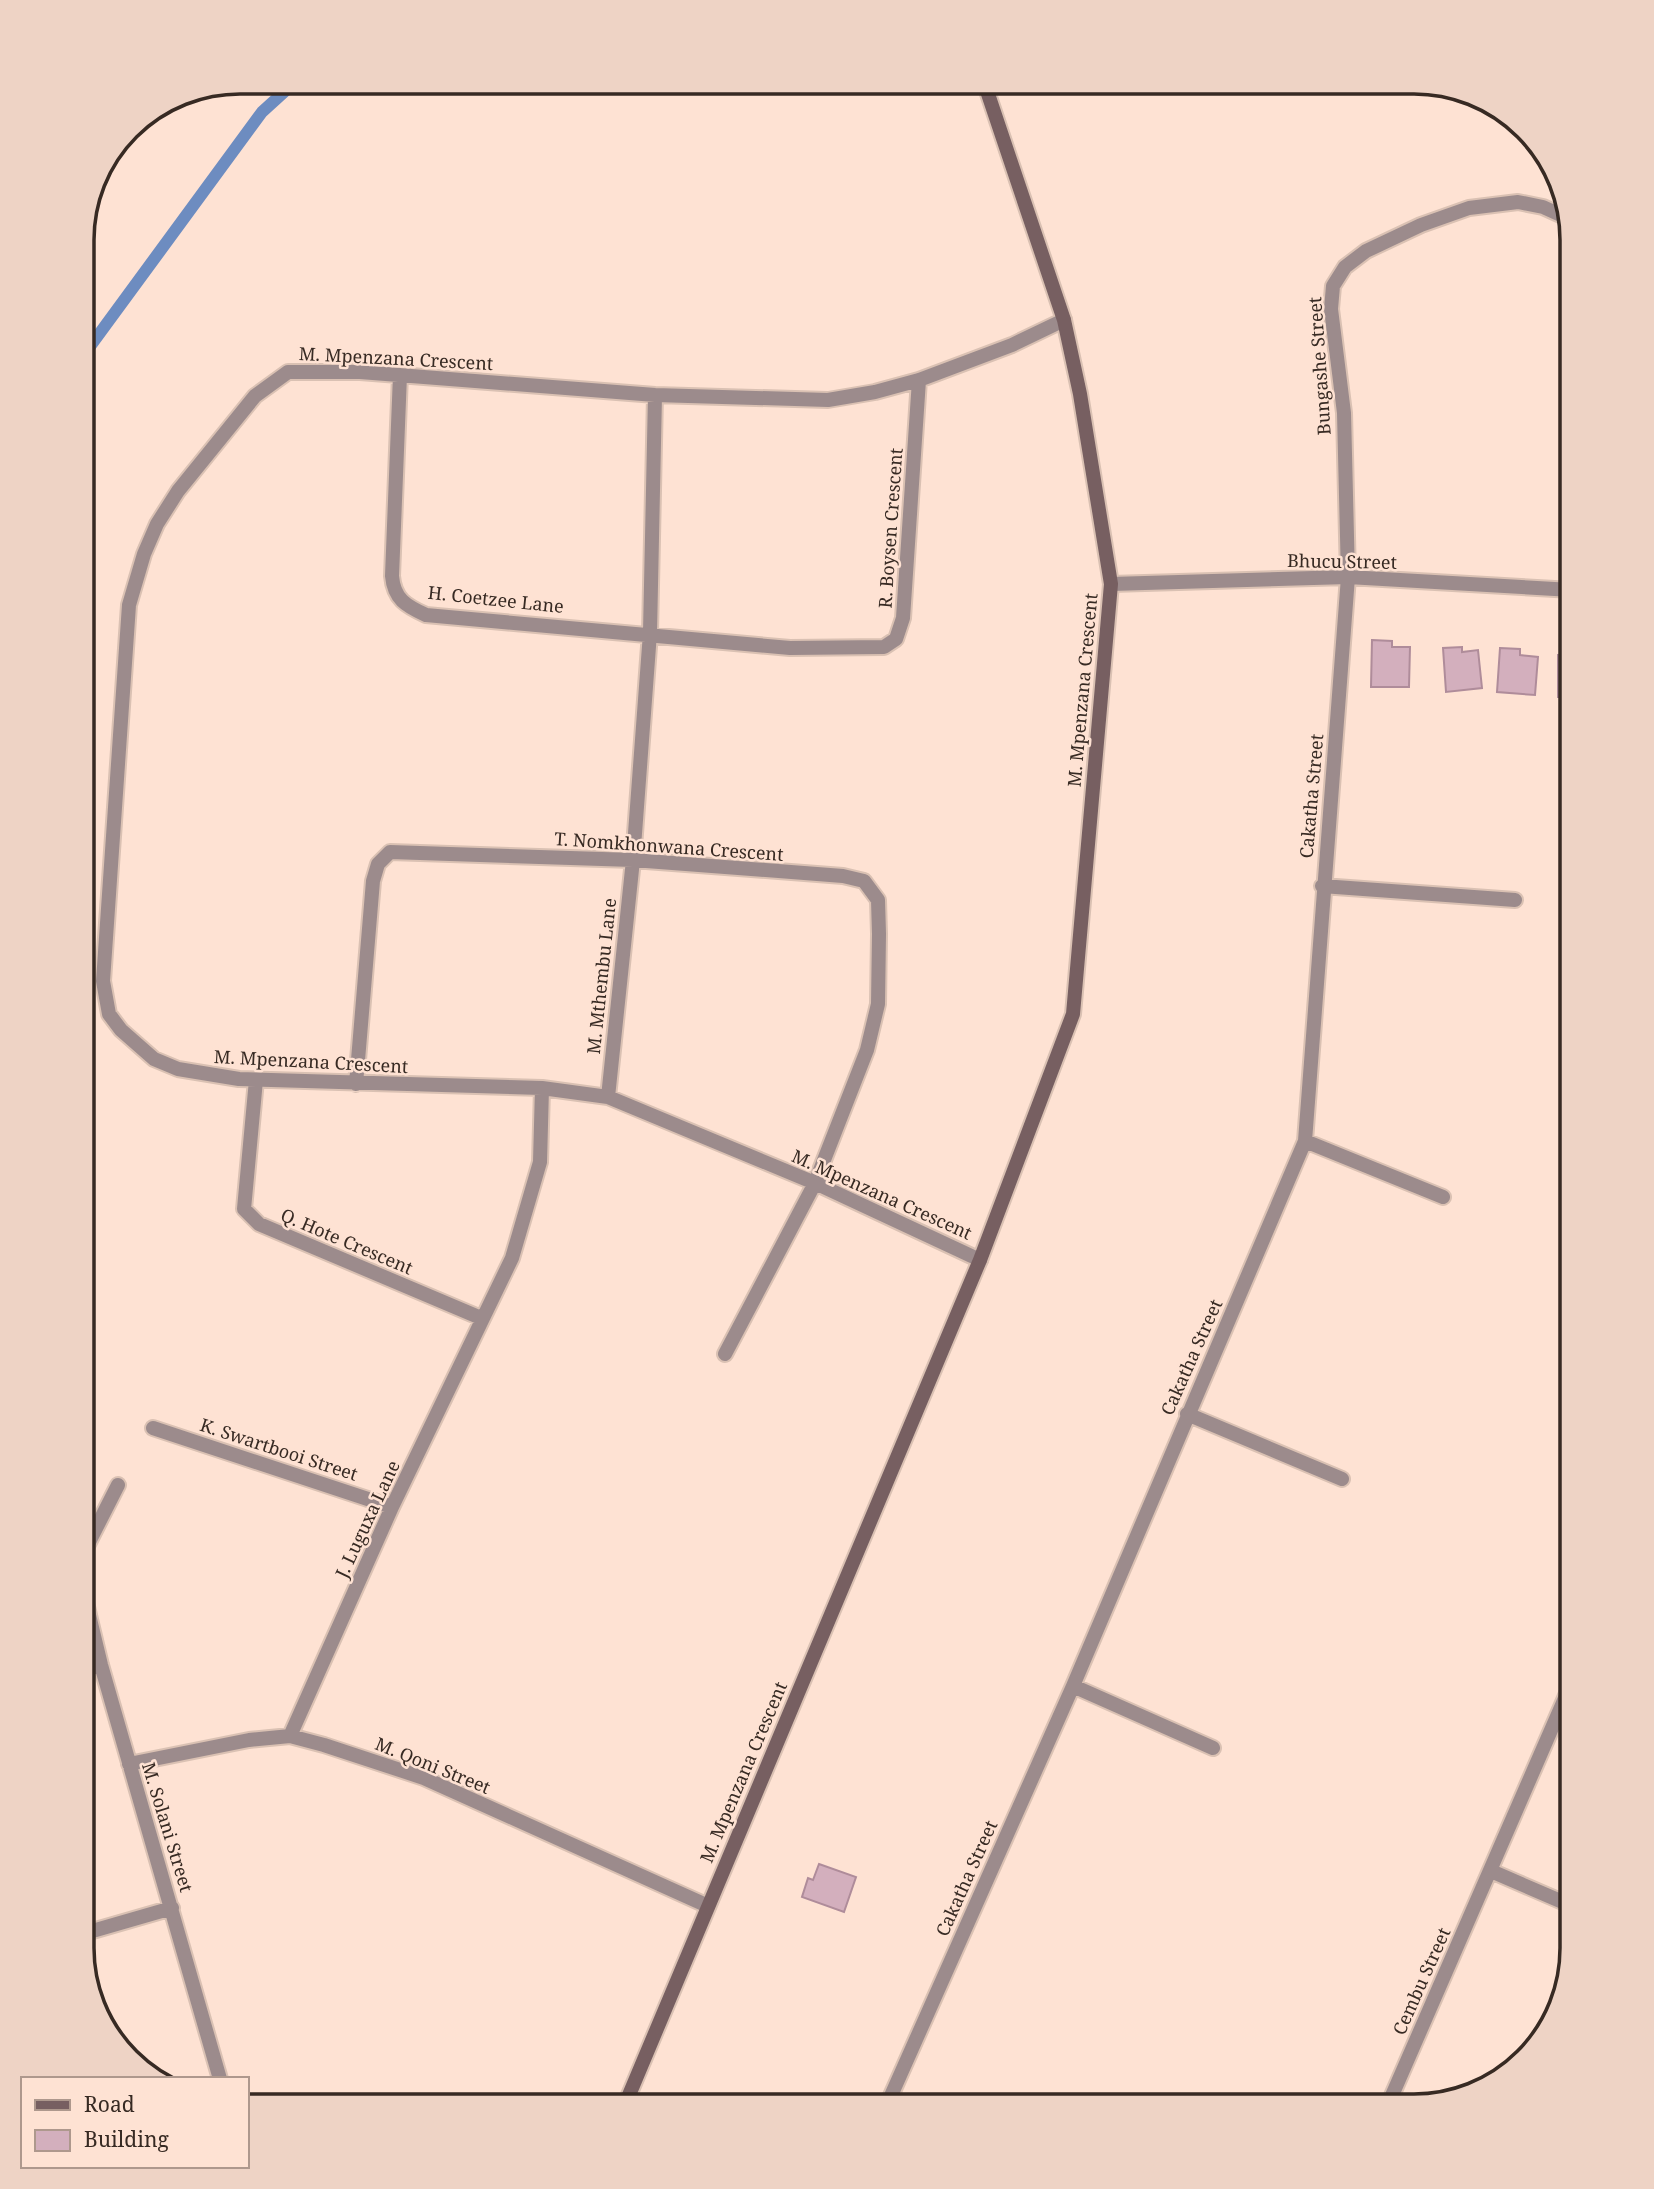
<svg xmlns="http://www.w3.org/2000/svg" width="1654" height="2189" viewBox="0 0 1654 2189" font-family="'Noto Serif',serif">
  <rect width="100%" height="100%" fill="#fee2d3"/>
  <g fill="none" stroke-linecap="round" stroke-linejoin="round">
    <path stroke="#6d8cc0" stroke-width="12" d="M 83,356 L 262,112 L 295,82"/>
  </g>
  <path fill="#d3afbd" stroke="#af8c9a" stroke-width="2" d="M 1372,640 L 1392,641 L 1392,647 L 1410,647 L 1409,687 L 1371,687 Z
    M 1462,647 L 1462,652 L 1478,650 L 1482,688 L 1446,692 L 1443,648 Z
    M 1500,648 L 1520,649 L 1520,655 L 1538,657 L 1535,695 L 1497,692 Z
    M 1572,654 L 1572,697 L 1558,697 L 1558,655 Z
    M 819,1864 L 856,1877 L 844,1912 L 802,1897 L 808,1878 L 813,1880 Z"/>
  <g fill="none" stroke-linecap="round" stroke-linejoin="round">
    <defs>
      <path id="minor" d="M 400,375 L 392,576 C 394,599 406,606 426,615 L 790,648 L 884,647 L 896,639 L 903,618 L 919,380
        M 1111,584 L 1348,577 L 1572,590
        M 1322,886 L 1515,900
        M 256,1080 L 244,1209 L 259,1224 L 481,1318
        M 356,1084 L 373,881 L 378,864 L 390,852 L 633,860 L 843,876 L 864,881 L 878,900 L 879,934 L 878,1004 L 867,1050 L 815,1183 L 725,1354
        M 608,1097 L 633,860 L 650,633 L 655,395
        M 1305,1141 L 1443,1197
        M 980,1260 L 815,1183 L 608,1097 L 542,1088 L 239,1079 L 178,1069 L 154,1059 L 121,1030 L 109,1014 L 103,981 L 129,605 L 144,554 L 157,524 L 178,491 L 255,396 L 288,372 L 360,372 L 655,395 L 828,400 L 875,392 L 919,380 L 1012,345 L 1064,320
        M 1187,1414 L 1342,1479
        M 153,1428 L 392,1507
        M 82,1567 L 87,1546 L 118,1485
        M 82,1586 L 101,1665 L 220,2079
        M 82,1670 L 101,1665
        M 1073,1686 L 1213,1748
        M 290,1736 L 392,1507 L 512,1258 L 540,1162 L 542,1088
        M 129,1764 L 249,1740 L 290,1736 L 324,1745 L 424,1778 L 708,1906
        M 1491,1871 L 1572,1906
        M 82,1934 L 172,1908
        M 886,2107 L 1073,1686 L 1305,1141 L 1348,577 L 1344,413 L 1331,309 L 1333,286 L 1345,267 L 1366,251 L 1421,225 L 1469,208 L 1518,202 L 1543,207 L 1565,217
        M 1387,2107 L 1572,1682"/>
      <path id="secondary" d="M 624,2107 L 980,1260 L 1073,1014 L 1111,584 L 1080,394 L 1064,320 L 984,82"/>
    </defs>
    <use href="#minor" stroke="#dac1b3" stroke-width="18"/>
    <use href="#secondary" stroke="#dac1b3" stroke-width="18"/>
    <use href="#minor" stroke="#9c8b8c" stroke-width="14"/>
    <use href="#secondary" stroke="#775f61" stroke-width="14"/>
  </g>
  <g text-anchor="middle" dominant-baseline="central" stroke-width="5" stroke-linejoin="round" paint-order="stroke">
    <g font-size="18" fill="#372a23" stroke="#fee2d3">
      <text transform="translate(396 358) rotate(3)">M. Mpenzana Crescent</text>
      <text transform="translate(1319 366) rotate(-94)">Bungashe Street</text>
      <text transform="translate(890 528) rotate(-86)">R. Boysen Crescent</text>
      <text transform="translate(1342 561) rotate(1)">Bhucu Street</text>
      <text transform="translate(496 599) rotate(6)">H. Coetzee Lane</text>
      <text transform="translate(1082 690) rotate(-85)">M. Mpenzana Crescent</text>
      <text transform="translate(1311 796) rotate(-85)">Cakatha Street</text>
      <text transform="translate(669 846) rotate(4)">T. Nomkhonwana Crescent</text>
      <text transform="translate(601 976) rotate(-84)">M. Mthembu Lane</text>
      <text transform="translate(311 1061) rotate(3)">M. Mpenzana Crescent</text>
      <text transform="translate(882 1194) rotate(24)">M. Mpenzana Crescent</text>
      <text transform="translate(347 1241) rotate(23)">Q. Hote Crescent</text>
      <text transform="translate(1191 1357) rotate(-66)">Cakatha Street</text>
      <text transform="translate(279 1449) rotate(18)">K. Swartbooi Street</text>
      <text transform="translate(367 1519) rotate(-65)">J. Luguxa Lane</text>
      <text transform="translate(433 1765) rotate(22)">M. Qoni Street</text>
      <text transform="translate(743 1772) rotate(-67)">M. Mpenzana Crescent</text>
      <text transform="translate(168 1827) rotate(73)">M. Solani Street</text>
      <text transform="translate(966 1878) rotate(-66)">Cakatha Street</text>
      <text transform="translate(1421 1981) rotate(-66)">Cembu Street</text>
    </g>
  </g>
  <path d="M0 0H1654V2189H0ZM240 94H1414A146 146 0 0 1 1560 240V1948A146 146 0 0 1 1414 2094H240A146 146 0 0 1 94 1948V240A146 146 0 0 1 240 94Z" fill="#eed3c5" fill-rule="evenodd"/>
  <path fill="none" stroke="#372a23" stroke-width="3.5" d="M240 94H1414A146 146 0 0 1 1560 240V1948A146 146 0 0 1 1414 2094H240A146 146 0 0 1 94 1948V240A146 146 0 0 1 240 94Z"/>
  <rect x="21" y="2077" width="228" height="91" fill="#fee2d3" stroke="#ae988d" stroke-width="2"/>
  <rect x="35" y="2100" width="35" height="10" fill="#775f61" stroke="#ae988d" stroke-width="2"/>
  <text x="84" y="2112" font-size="21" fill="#372a23">Road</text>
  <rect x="35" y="2130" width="35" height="21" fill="#d3afbd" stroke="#ae988d" stroke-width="2"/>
  <text x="84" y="2147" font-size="21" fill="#372a23">Building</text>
</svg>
